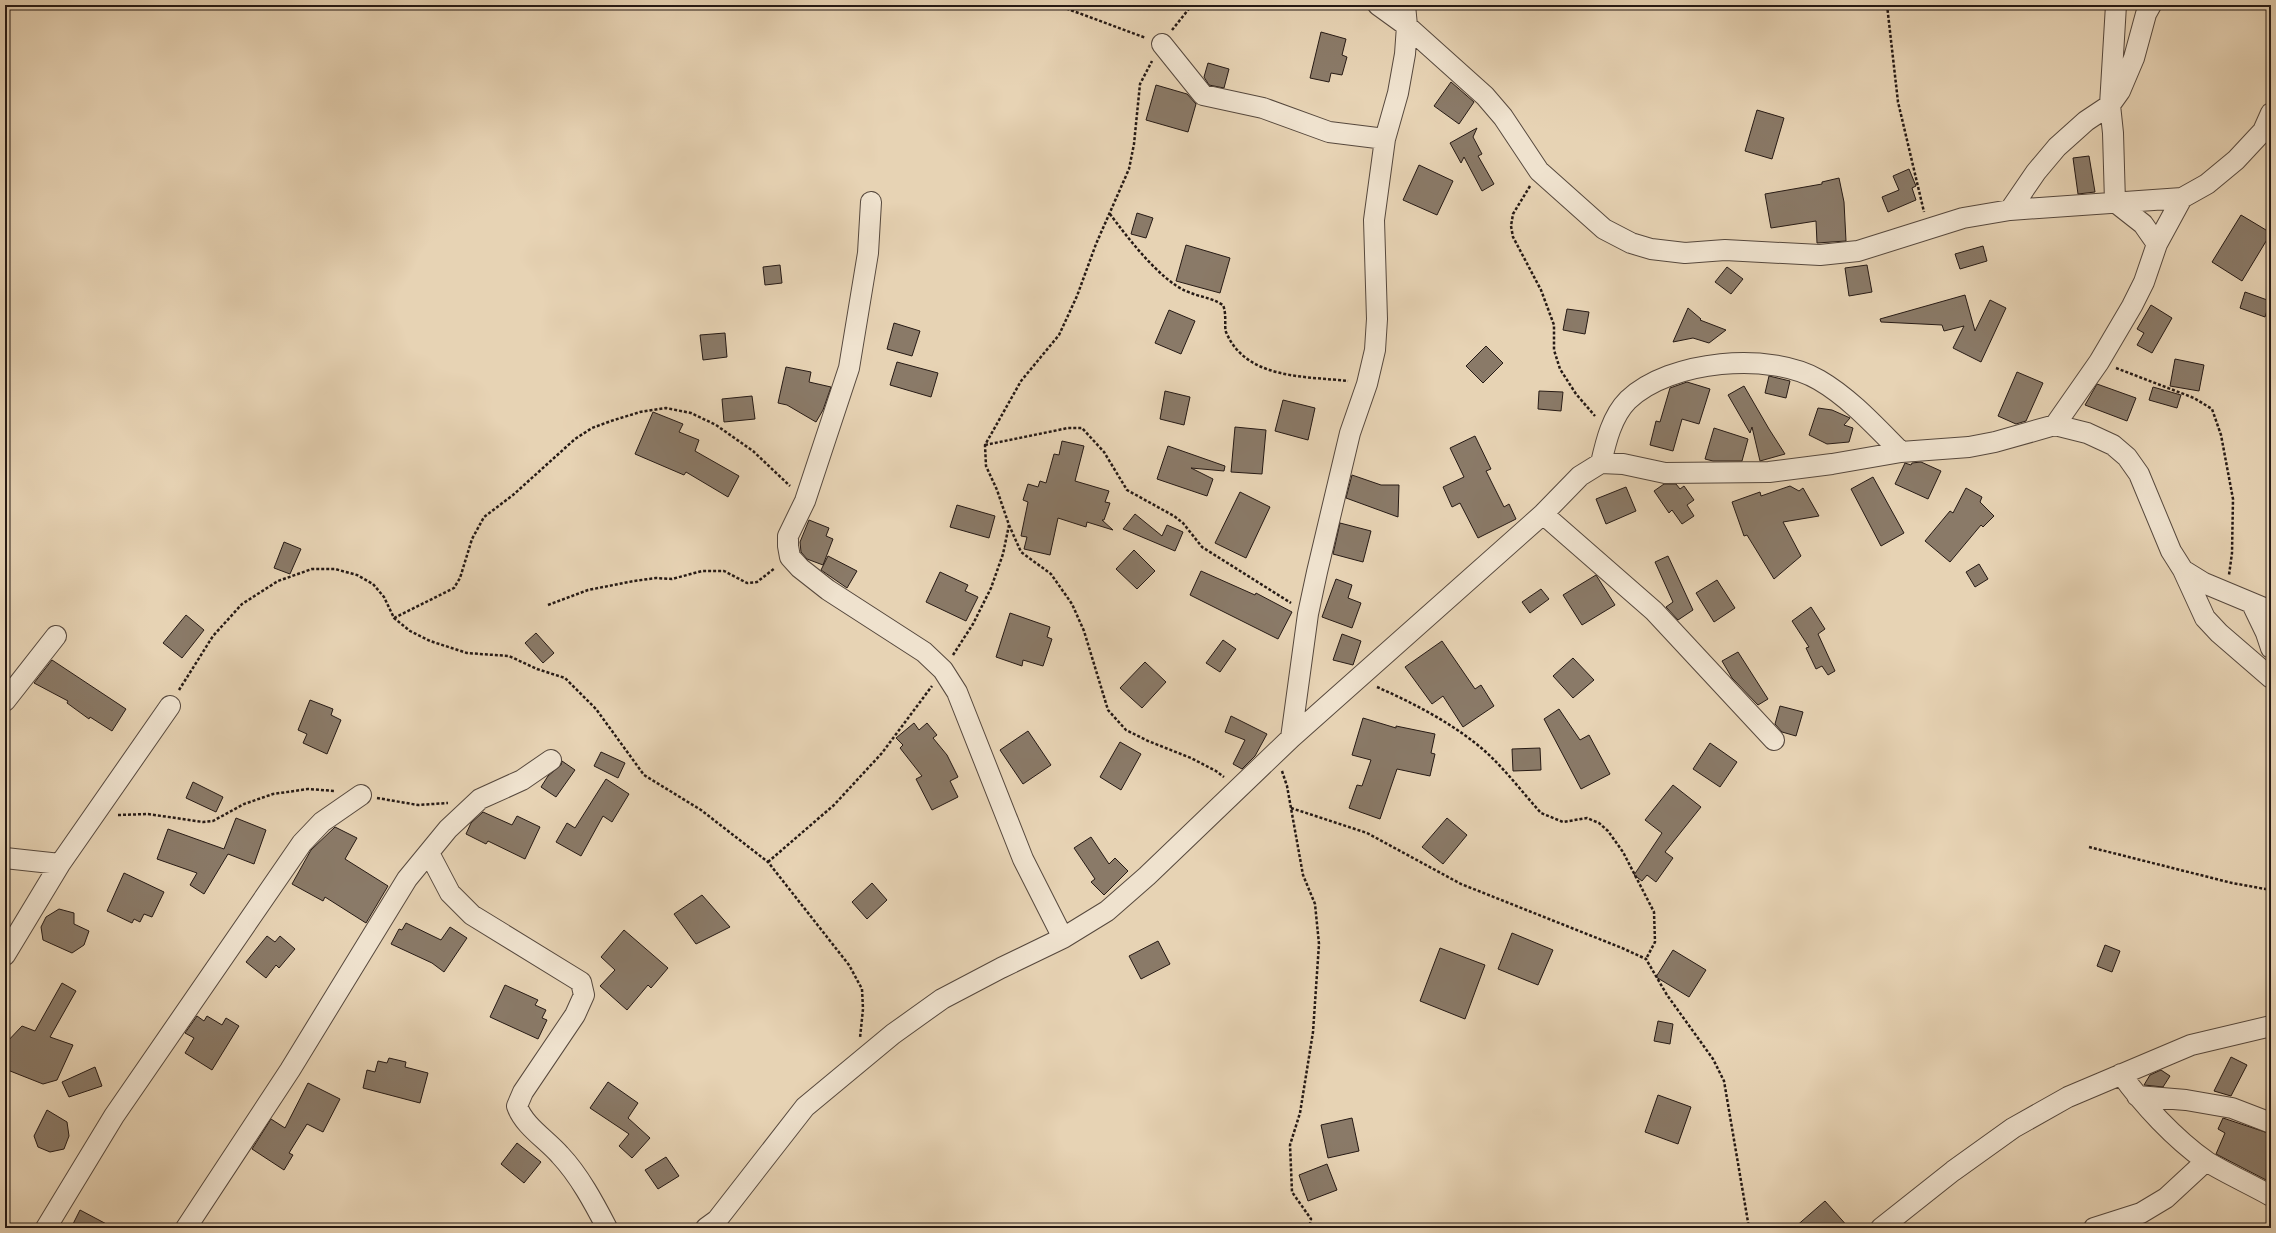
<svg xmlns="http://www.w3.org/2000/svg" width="2276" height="1233" viewBox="0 0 2276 1233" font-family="'Libre Caslon Text',serif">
  <rect width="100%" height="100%" fill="#e7d3b4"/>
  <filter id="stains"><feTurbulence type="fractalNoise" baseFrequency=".005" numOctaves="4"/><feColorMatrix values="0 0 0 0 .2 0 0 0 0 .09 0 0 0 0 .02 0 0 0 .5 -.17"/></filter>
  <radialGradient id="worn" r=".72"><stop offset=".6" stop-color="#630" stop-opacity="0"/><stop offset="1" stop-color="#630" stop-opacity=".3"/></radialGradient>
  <path fill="#8a7a68" stroke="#261a15" d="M 1321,32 L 1346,39 L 1342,55 L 1347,57 L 1342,75 L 1331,73 L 1329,82 L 1310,78 Z
    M 1208,63 L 1229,69 L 1224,88 L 1209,85 L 1204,77 Z
    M 1451,82 L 1474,102 L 1459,124 L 1434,106 Z
    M 1156,85 L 1187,94 L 1196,104 L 1188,132 L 1146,120 Z
    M 1757,110 L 1784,118 L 1772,159 L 1745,151 Z
    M 1477,128 L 1473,137 L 1482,154 L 1478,156 L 1494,184 L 1482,191 L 1464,157 L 1461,163 L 1450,143 Z
    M 2089,156 L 2095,192 L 2078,194 L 2073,158 Z
    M 1419,165 L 1453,181 L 1437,215 L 1403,200 Z
    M 1909,169 L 1916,186 L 1912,188 L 1916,200 L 1888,212 L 1882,197 L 1899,190 L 1893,176 Z
    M 1839,178 L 1844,202 L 1846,241 L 1817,243 L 1816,221 L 1771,228 L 1765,194 L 1822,184 L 1822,182 Z
    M 1137,213 L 1153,218 L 1146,238 L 1131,234 Z
    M 2241,215 L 2271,233 L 2242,281 L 2212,262 Z
    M 1186,245 L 1230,258 L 1220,293 L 1176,281 Z
    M 1983,246 L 1987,261 L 1960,269 L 1955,254 Z
    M 780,265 L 782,283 L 765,285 L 763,267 Z
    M 1867,265 L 1872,292 L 1849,296 L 1845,268 Z
    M 1727,267 L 1743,279 L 1731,294 L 1715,282 Z
    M 2245,292 L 2270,301 L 2265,317 L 2240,308 Z
    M 1965,295 L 1975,331 L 1990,300 L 2006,308 L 1981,362 L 1953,348 L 1964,326 L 1944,331 L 1942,325 L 1881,322 L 1880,319 Z
    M 2151,305 L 2172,318 L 2152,353 L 2137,345 L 2144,333 L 2137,329 Z
    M 1688,308 L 1701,319 L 1700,320 L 1726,330 L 1709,343 L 1693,338 L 1673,342 Z
    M 1567,309 L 1589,312 L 1585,334 L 1563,330 Z
    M 1169,310 L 1195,321 L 1181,354 L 1155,343 Z
    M 894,323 L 920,331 L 912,356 L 887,349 Z
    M 725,333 L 727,357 L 703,360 L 700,335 Z
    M 1486,346 L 1503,363 L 1483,383 L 1466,366 Z
    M 2175,359 L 2204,365 L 2199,391 L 2170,386 Z
    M 897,362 L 938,373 L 931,397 L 890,385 Z
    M 786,367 L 811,372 L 809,382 L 831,387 L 823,410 L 816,422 L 787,405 L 778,403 Z
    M 2017,372 L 2043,383 L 2026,421 L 2016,424 L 1998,416 Z
    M 1769,376 L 1790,381 L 1786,398 L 1765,393 Z
    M 1687,382 L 1710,389 L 1699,424 L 1682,419 L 1673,451 L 1650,445 L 1656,421 L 1660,422 L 1670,388 Z
    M 2097,384 L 2136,398 L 2127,421 L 2085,405 Z
    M 1744,386 L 1769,429 L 1785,454 L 1760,461 L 1752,427 L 1750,433 L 1728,395 Z
    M 2153,387 L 2181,395 L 2177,408 L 2149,400 Z
    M 1165,391 L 1190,397 L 1184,425 L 1160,419 Z
    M 1539,391 L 1563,392 L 1561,411 L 1538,409 Z
    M 752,396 L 755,419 L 724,422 L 722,399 Z
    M 1283,400 L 1315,408 L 1308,440 L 1275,431 Z
    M 1818,408 L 1832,410 L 1850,418 L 1844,425 L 1853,428 L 1849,442 L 1827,444 L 1809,435 Z
    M 653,412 L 683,424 L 679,432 L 699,440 L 695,451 L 739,476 L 728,497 L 686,472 L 684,475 L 635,454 Z
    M 1235,427 L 1266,430 L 1262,474 L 1231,472 Z
    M 1714,428 L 1748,439 L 1742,461 L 1713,461 L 1705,459 Z
    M 1475,436 L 1491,469 L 1486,471 L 1504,507 L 1509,504 L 1516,519 L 1478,538 L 1460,503 L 1452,507 L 1443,487 L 1464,477 L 1450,448 Z
    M 1062,441 L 1084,446 L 1075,481 L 1109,491 L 1105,502 L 1110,503 L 1104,520 L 1102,520 L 1113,530 L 1087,522 L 1086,527 L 1058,518 L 1050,555 L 1024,549 L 1027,537 L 1021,536 L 1028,502 L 1023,500 L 1028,484 L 1038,487 L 1040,481 L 1046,483 L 1054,454 L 1059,455 Z
    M 1168,446 L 1225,466 L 1224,471 L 1191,468 L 1213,479 L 1207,496 L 1157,479 Z
    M 1921,462 L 1941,471 L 1928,499 L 1895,484 L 1905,463 L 1911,465 L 1912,463 Z
    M 1352,475 L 1381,485 L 1399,485 L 1398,517 L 1346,498 Z
    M 1873,477 L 1904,533 L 1881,546 L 1851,489 Z
    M 1664,484 L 1676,484 L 1680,489 L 1684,486 L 1694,500 L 1687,505 L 1694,516 L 1682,524 L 1672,510 L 1669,513 L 1654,491 Z
    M 1790,486 L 1799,491 L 1803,488 L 1819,516 L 1783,522 L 1801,556 L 1774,579 L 1747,535 L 1744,536 L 1732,502 L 1760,492 L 1761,496 Z
    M 1626,487 L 1636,511 L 1606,524 L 1596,499 Z
    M 1966,488 L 1982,497 L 1980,502 L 1994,516 L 1983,527 L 1981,525 L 1950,562 L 1925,541 L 1950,511 L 1953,513 Z
    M 1240,492 L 1270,507 L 1246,558 L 1215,543 Z
    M 957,505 L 995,516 L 989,538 L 950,527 Z
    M 1135,514 L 1162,536 L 1167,525 L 1183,532 L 1175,551 L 1123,529 Z
    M 809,520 L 829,528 L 826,536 L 833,539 L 823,565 L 807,559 L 801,552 L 800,542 Z
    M 1340,523 L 1371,531 L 1363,562 L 1333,554 Z
    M 284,542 L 301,549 L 290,574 L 274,568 Z
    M 1134,550 L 1155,571 L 1137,589 L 1116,569 Z
    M 828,556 L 857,571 L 847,588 L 821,570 Z
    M 1668,556 L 1693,610 L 1678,620 L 1666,607 L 1673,602 L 1655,562 Z
    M 1979,564 L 1988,579 L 1975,587 L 1966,572 Z
    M 1201,571 L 1255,595 L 1256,593 L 1292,612 L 1278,639 L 1190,595 Z
    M 940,572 L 968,585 L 965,591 L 978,597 L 966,621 L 926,602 Z
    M 1596,575 L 1615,605 L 1582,625 L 1563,595 Z
    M 1336,579 L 1352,585 L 1348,598 L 1361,603 L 1352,628 L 1322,617 Z
    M 1717,580 L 1735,608 L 1714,622 L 1696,593 Z
    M 1541,589 L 1549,599 L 1530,613 L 1522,602 Z
    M 1811,607 L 1825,629 L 1818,634 L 1835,671 L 1828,675 L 1822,666 L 1816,669 L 1806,648 L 1809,647 L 1792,621 Z
    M 1010,613 L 1050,627 L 1047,637 L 1052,639 L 1043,666 L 1023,660 L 1022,666 L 996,657 Z
    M 186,615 L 204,630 L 182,658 L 163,643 Z
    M 536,633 L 554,653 L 543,663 L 525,643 Z
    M 1342,634 L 1361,641 L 1353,665 L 1333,660 Z
    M 1223,640 L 1236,649 L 1220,672 L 1206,663 Z
    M 1442,641 L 1475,689 L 1481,685 L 1494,706 L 1463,727 L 1443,696 L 1432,704 L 1405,667 Z
    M 1738,652 L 1768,699 L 1758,705 L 1732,678 L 1722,661 Z
    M 1573,658 L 1594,680 L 1573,698 L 1553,676 Z
    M 52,660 L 126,709 L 112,731 L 90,717 L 89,719 L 67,703 L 68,701 L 34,683 Z
    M 1145,662 L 1166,682 L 1142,708 L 1120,688 Z
    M 310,700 L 333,709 L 331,715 L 341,720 L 327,754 L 303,743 L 307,734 L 298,730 Z
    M 1780,706 L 1803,712 L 1796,736 L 1782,732 L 1775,724 Z
    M 1559,709 L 1580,740 L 1589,735 L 1610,774 L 1581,789 L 1544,719 Z
    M 1231,716 L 1267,734 L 1255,756 L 1242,769 L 1233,764 L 1245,740 L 1225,732 Z
    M 1363,718 L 1396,728 L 1396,726 L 1435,734 L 1431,753 L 1435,754 L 1430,776 L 1397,769 L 1380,819 L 1349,808 L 1357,785 L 1362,786 L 1371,760 L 1352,755 Z
    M 914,723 L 919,730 L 927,723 L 937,735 L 933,738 L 947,755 L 958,777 L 950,781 L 958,797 L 932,810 L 916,779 L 922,776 L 900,748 L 903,745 L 896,738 Z
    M 1028,731 L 1051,765 L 1023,784 L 1000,750 Z
    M 1120,742 L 1141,754 L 1121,790 L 1100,777 Z
    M 1710,743 L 1737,762 L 1720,787 L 1693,769 Z
    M 1540,748 L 1541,770 L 1513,771 L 1512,749 Z
    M 601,752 L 625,763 L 618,778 L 594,766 Z
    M 562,761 L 575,770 L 556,797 L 541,787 L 548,776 L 561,765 Z
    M 606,779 L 629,794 L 612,822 L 603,816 L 581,856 L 556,842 L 567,823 L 575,828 Z
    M 193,782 L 223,797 L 216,812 L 186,798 Z
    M 1673,785 L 1701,807 L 1665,852 L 1673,858 L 1656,882 L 1647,875 L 1642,881 L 1634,875 L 1662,833 L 1645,820 Z
    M 483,812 L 512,825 L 517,816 L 540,827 L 525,859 L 488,841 L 486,844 L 466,834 L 471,823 Z
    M 236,818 L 266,830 L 254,864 L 228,854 L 204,894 L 190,885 L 197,873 L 157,859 L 168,829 L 224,849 Z
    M 1447,818 L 1467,835 L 1443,864 L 1422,847 Z
    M 335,827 L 357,838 L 345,859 L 388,886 L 366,923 L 325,897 L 323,901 L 292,884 L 311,850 Z
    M 1091,837 L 1109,864 L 1115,858 L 1128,871 L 1104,895 L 1091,882 L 1095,879 L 1074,848 Z
    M 124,873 L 164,892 L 152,917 L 144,914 L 140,922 L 134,919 L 132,923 L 107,911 Z
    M 872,883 L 887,900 L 867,919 L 852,902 Z
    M 702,895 L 730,927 L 696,944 L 674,914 Z
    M 59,909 L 74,913 L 74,924 L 89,931 L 84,945 L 72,953 L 43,940 L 41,927 L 46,917 Z
    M 406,923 L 441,940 L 450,927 L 467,938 L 444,972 L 432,963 L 391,944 L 399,929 L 402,930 Z
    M 624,930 L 668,968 L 651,988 L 648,985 L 627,1010 L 600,986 L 615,970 L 601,957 Z
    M 1512,933 L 1553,950 L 1538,985 L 1498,969 Z
    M 267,936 L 275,942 L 280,936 L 295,949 L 279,968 L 276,965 L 266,978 L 246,962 Z
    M 1158,941 L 1170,964 L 1141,979 L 1129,956 Z
    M 2105,945 L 2120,951 L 2112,972 L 2097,966 Z
    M 1440,948 L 1485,965 L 1465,1019 L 1420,1001 Z
    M 1673,950 L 1706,970 L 1689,997 L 1656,977 Z
    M 62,983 L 76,991 L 50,1037 L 73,1045 L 57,1080 L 43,1084 L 5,1069 L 5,1044 L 22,1026 L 35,1031 Z
    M 505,985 L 538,1000 L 535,1005 L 546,1010 L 542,1018 L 547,1020 L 538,1039 L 490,1017 Z
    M 197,1016 L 204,1021 L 207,1016 L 222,1025 L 226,1018 L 239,1026 L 212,1070 L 185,1053 L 194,1038 L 185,1033 Z
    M 1658,1021 L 1673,1024 L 1670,1044 L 1654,1041 Z
    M 2231,1057 L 2247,1065 L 2231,1096 L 2214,1091 Z
    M 389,1058 L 406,1062 L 405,1067 L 428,1073 L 420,1103 L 363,1088 L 367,1070 L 375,1072 L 378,1061 L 387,1063 Z
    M 95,1067 L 102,1086 L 69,1097 L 62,1082 Z
    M 2161,1070 L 2170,1076 L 2163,1087 L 2144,1085 L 2150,1075 Z
    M 608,1082 L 638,1103 L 628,1118 L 650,1138 L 632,1158 L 619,1146 L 629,1134 L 590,1108 Z
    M 308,1083 L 340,1099 L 323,1132 L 307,1124 L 289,1153 L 293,1155 L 284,1170 L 252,1149 L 271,1119 L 285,1128 Z
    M 1658,1095 L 1691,1107 L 1678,1144 L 1645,1132 Z
    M 47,1110 L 67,1122 L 69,1136 L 64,1149 L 50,1152 L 38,1147 L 34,1136 Z
    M 1352,1118 L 1359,1151 L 1328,1158 L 1321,1125 Z
    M 2223,1118 L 2271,1134 L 2271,1173 L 2268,1181 L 2216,1154 L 2225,1133 L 2218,1129 Z
    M 517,1143 L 541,1162 L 524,1183 L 501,1164 Z
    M 666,1157 L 679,1176 L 658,1189 L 645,1170 Z
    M 1327,1164 L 1337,1190 L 1308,1201 L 1299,1175 Z
    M 1825,1201 L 1849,1228 L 1794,1228 Z
    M 80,1210 L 114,1228 L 71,1228 Z"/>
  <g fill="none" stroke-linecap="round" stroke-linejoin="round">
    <defs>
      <path id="minor" d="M 1378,5 L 1407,26 L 1485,96 L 1503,117 L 1539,171 L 1604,229 L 1631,243 L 1651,249 L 1685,253 L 1725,250 L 1820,255 L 1858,251 L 1963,218 L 2010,210 L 2182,198 L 2207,184 L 2236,160 L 2263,131 L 2271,113
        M 2116,5 L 2110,105 L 2113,133 L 2115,202 L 2143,224 L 2157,244
        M 1162,44 L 1203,95 L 1263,108 L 1329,132 L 1385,139
        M 871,202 L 868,253 L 849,368 L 805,501 L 788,536 L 788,546 L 790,557 L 800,568 L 828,590 L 924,652 L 943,670 L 957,692 L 1023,859 L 1063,938
        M 2010,210 L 2036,172 L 2057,147 L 2086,121 L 2110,105 L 2120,91 L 2134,58 L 2146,14 L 2151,5
        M 2055,425 L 2099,362 L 2132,306 L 2144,282 L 2157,244 L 2182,198
        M 1601,463 C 1606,441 1612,416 1628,400 C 1670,360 1770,351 1819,380 C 1850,398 1876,427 1901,452
        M 1543,514 L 1654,611 L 1774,740
        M 2183,570 L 2205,618 L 2219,633 L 2271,678
        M 2252,604 L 2266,633 L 2271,648
        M 5,701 L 56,636
        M 1291,738 L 1543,514 L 1580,476 L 1601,463 L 1623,464 L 1665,473 L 1769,472 L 1832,464 L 1901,452 L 1969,447 L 1995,442 L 2055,425 L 2087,433 L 2113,445 L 2127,457 L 2139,474 L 2171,551 L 2183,570 L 2204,583 L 2271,611
        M 429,853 L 450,893 L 472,915 L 581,982 L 584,995 L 575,1015 L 523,1092 L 517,1106 C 524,1126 546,1139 560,1155 C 579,1175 594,1203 607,1228
        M 5,858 L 60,864
        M 5,955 L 60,864 L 170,706
        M 2121,1074 C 2143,1105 2175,1139 2206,1161 C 2227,1174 2250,1184 2271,1196
        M 2137,1096 L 2186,1100 L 2232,1108 L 2271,1123
        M 46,1228 L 114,1116 L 302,843 L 322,822 L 361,795
        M 186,1228 L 290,1070 L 407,879 L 448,829 L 480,799 L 522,780 L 551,760
        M 706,1228 L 717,1220 L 805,1107 L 893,1034 L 942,999 L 1001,968 L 1063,938 L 1107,911 L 1147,876 L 1291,738 L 1308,614 L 1317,572 L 1350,433 L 1367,384 L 1375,350 L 1377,319 L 1374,220 L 1385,139 L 1398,93 L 1405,54 L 1407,26 L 1405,5
        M 1881,1228 L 1953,1171 L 2013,1128 L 2068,1097 L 2191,1045 L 2271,1026
        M 2094,1228 L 2141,1213 L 2166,1198 L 2206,1161"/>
    </defs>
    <use href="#minor" stroke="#56483d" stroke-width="22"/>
    <path stroke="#261a15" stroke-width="2.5" stroke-dasharray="3 2" stroke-linecap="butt" d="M 1057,5 L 1146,38
      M 1887,5 L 1898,102 L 1924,212
      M 1172,30 L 1192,5
      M 1530,186 L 1513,214 L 1511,226 L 1513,237 L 1541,290 L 1554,325 L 1554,350 L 1560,369 L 1576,394 L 1595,416
      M 1110,214 C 1127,237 1160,280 1186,291 C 1199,297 1210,297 1223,305 C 1227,315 1224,326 1226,332 C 1246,380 1306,376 1348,381
      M 2116,368 L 2194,398 L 2212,409 L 2221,435 L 2233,499 L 2232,553 L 2229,575
      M 985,445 L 1068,428 L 1082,428 L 1104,452 L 1127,490 L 1174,516 L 1183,523 L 1202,547 L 1291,603
      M 1009,525 L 1021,552 L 1051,574 L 1072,604 L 1084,631 L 1108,710 L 1126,730 L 1148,741 L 1191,758 L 1216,771 L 1224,777
      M 548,605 L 588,590 L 634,581 L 656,578 L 672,579 L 702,571 L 724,571 L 747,583 L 757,582 L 775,568
      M 394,618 L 454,588 L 460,578 L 472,539 L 484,517 L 513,495 L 575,439 L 592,428 L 611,421 L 640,412 L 666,408 L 691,413 L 716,425 L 753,451 L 790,486
      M 953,655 L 973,624 L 991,588 L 1003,554 L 1009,525 L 997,490 L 986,466 L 985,445 L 1021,381 L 1059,335 L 1077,296 L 1096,244 L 1129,169 L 1134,144 L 1140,84 L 1152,61
      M 1377,687 C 1413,703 1448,721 1479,746 C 1503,766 1521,791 1541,813 L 1563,822 L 1587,818 L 1599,823 L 1608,831 L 1623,852 L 1654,912 L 1655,942 L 1646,959
      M 179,690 L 213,636 L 242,604 L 278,581 L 312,569 L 335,569 L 357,575 L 373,584 L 384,597 L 394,618 L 410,631 L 430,641 L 467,653 L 509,656 L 537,669 L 565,678 L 596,709 L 644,775 L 701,810 L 768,862 L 849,965 L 862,989 L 863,1009 L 860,1038
      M 1282,771 L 1287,786 L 1303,875 L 1315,904 L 1319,944 L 1313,1032 L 1300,1113 L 1290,1145 L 1292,1192 L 1311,1219 L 1309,1228
      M 377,798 L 418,805 L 448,803
      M 1291,808 L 1367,833 L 1461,884 L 1622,948 L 1646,959 L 1667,995 L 1713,1059 L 1724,1081 L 1749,1228
      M 118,815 L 148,814 L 203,822 L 213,821 L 244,804 L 273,794 L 308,789 L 335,791
      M 2089,847 L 2232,883 L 2271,890
      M 768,862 L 834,805 L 882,753 L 932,686"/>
    <use href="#minor" stroke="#efe2ce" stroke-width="20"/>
  </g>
  <rect width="2276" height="1233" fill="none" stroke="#e7d3b4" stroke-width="20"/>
  <rect x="6" y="6" width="2264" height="1221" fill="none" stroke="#261a15" stroke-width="2"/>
  <rect x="10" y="10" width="2256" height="1213" fill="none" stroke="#261a15"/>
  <rect width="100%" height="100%" filter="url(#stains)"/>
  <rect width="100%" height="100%" fill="url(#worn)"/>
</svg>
